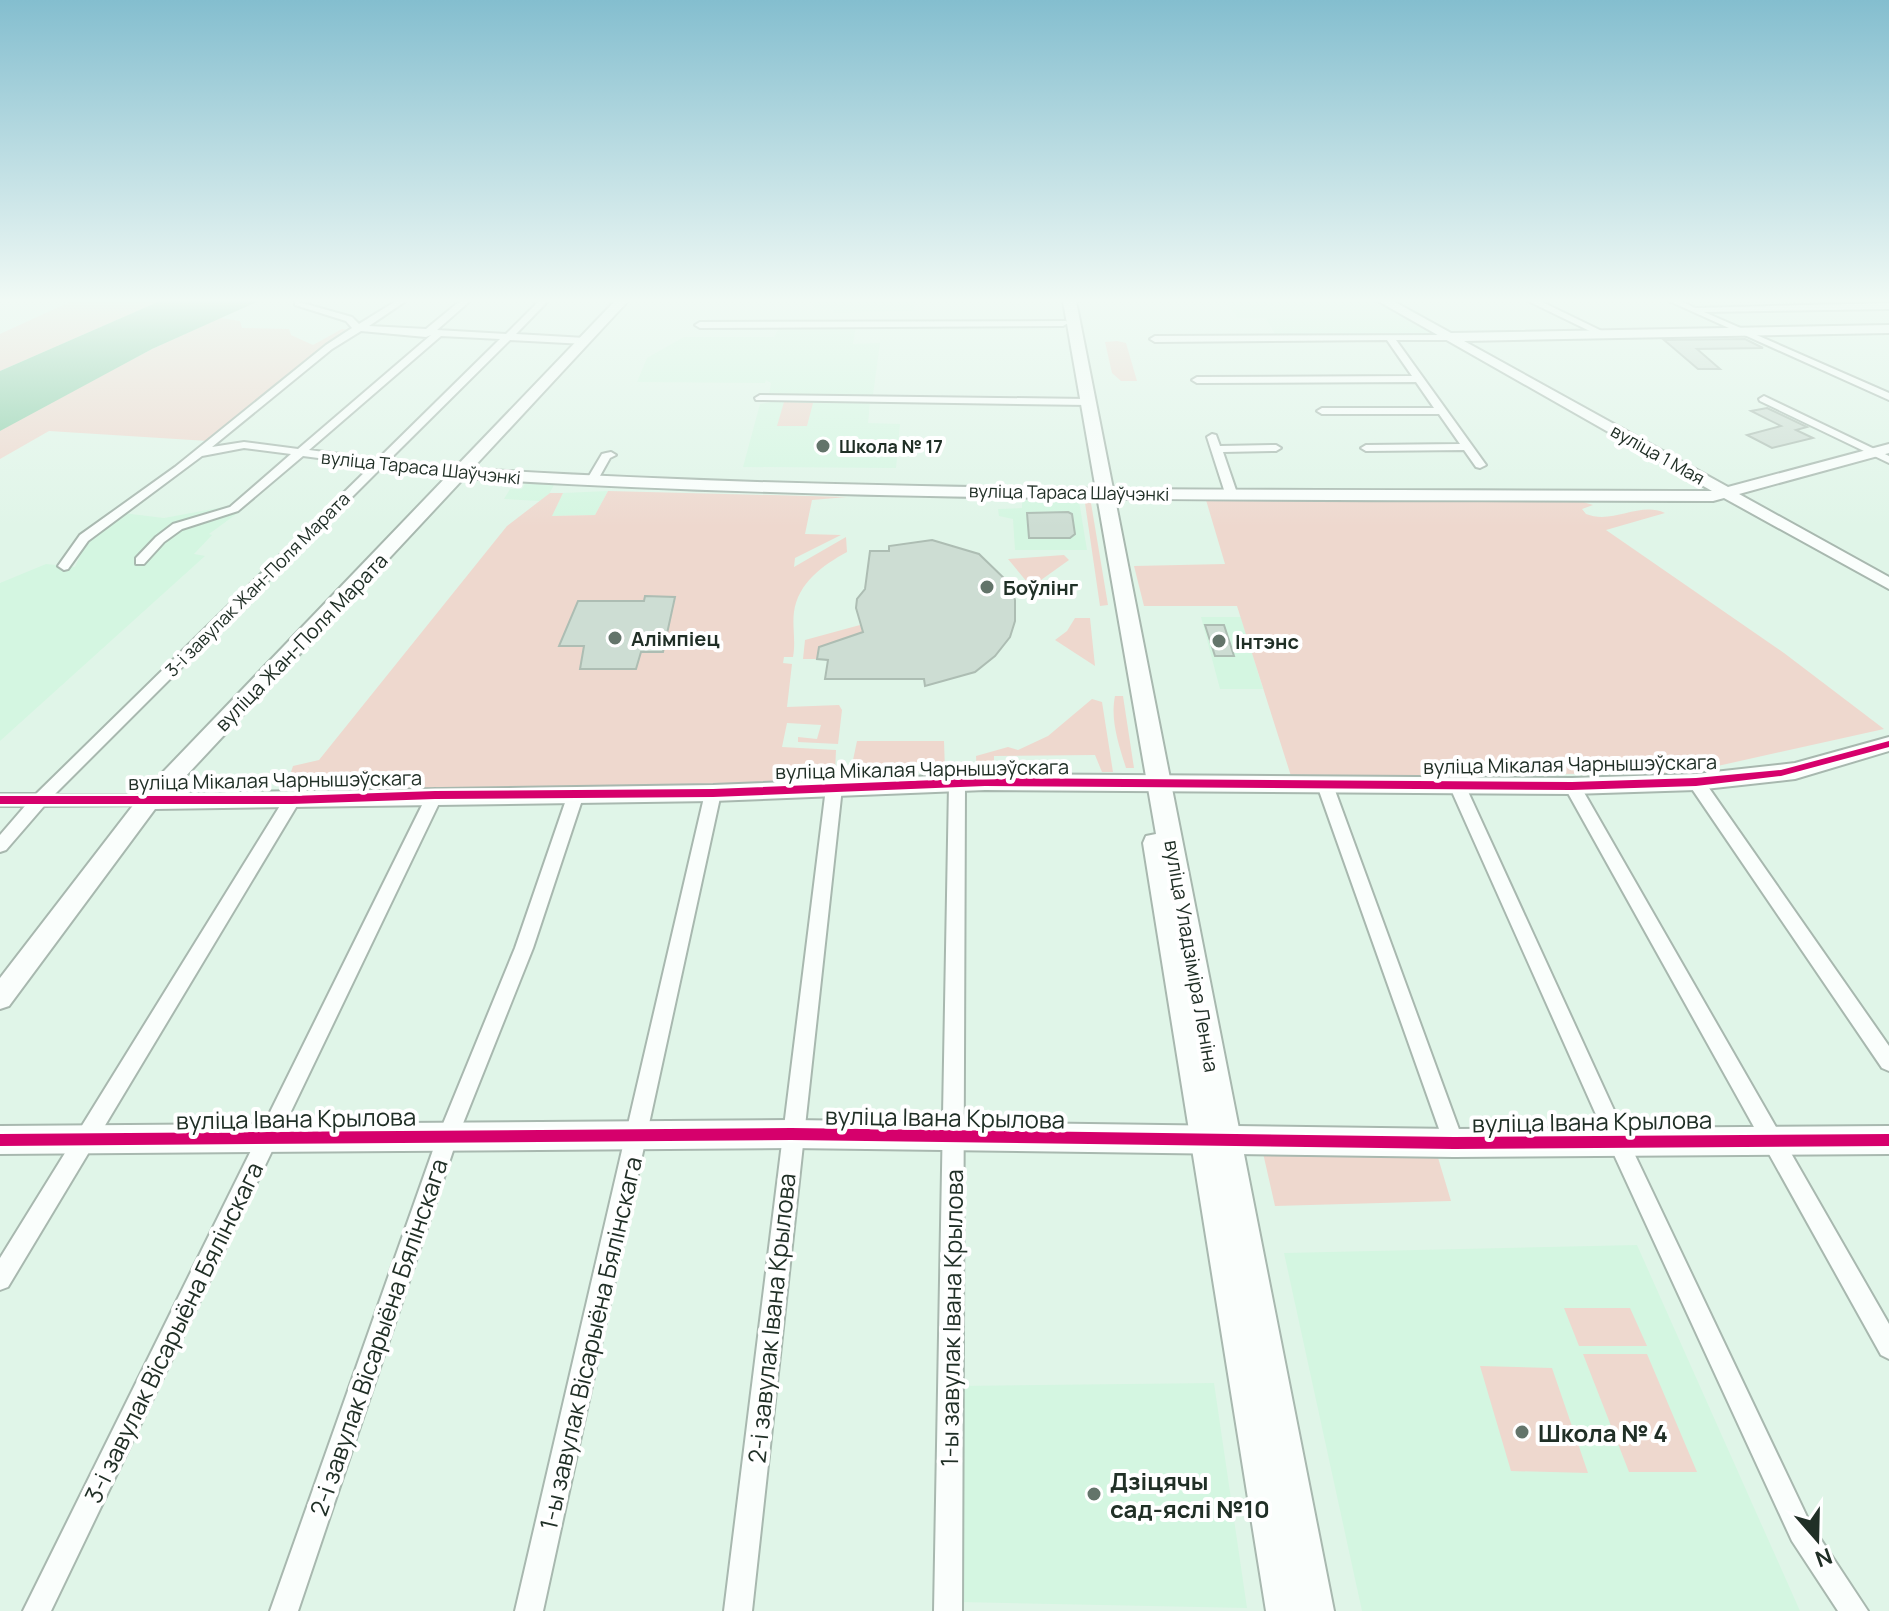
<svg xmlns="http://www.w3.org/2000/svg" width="1889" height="1611" viewBox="0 0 1889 1611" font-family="Manrope,sans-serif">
  <rect width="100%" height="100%" fill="#e0f5e8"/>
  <path fill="#d4f6e1" d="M 813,301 L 914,301 L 914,311 L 833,313 L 833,309 L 813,310 Z
    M 1227,301 L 1374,301 L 1430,333 L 1275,334 L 1266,318 L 1237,318 Z
    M 856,326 L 853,344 L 880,343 L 873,395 L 769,395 L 771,383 L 766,380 L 765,383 L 637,382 L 647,358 L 684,337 L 774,337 L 779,328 Z
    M 776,401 L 870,402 L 868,423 L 900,424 L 896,468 L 743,467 L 760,404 Z
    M 526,482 L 555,483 L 547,498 L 539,501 L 504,499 L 510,489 L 522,489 Z
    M 608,491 L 595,515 L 551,516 L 563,493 Z
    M 1022,496 L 1071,497 L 1079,501 L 1087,550 L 1015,550 L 1013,519 L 999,516 L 998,509 L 1022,508 Z
    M 229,506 L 246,507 L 209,534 L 212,535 L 194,554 L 205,556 L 0,741 L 0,583 L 46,564 L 75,567 L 88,538 L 123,513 L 164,518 Z
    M 1201,617 L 1241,617 L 1263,689 L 1220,689 Z
    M 1637,1245 L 1800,1611 L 1362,1611 L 1284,1253 Z
    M 1214,1383 L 1247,1608 L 958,1602 L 958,1386 Z"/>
  <path fill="#eed8ce" d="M 72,301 L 160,301 L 0,371 L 0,334 Z
    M 220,318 L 240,321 L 242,328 L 289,329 L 291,335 L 313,345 L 342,329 L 350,330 L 208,441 L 49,431 L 0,459 L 0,431 L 5,427 L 152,349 Z
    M 1117,341 L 1126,343 L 1137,381 L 1121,381 L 1112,373 L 1105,342 Z
    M 784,402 L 813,403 L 807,426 L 777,426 Z
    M 608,491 L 847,497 L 812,500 L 805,534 L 841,535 L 795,558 L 794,567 L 846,537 L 847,552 C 823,565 798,583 794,612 C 792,626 796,641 793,657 L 784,657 L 783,663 L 792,664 L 787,707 L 839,705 L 842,710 L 838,744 L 798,742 L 798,737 L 817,739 L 821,725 L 787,723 L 782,747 L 836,750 L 835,773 L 829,780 L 761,787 L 291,793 L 298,785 L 288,781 L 293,766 L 319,760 L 507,526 L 550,493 L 563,493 L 552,516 L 595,515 Z
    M 1206,500 L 1580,501 L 1593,505 L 1582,509 L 1586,514 C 1613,525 1639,501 1665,513 L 1606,530 L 1784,653 L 1884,729 L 1686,773 L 1291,776 L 1237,606 L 1144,606 L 1134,566 L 1225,564 Z
    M 1085,503 L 1091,503 L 1108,605 L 1100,606 Z
    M 1064,555 L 1069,560 L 1034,585 L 1027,582 L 1008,559 Z
    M 1075,618 L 1090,618 L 1095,666 L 1055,640 L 1067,631 Z
    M 860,625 L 863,632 L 820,647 L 817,659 L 803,659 L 805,640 Z
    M 1115,696 L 1123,696 L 1134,768 L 1126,768 C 1119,745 1110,720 1115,696 Z
    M 1092,699 L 1102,702 L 1113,772 L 1102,772 L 1095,755 L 994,756 L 994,774 L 977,774 L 976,756 L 1008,747 L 1018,750 L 1048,736 Z
    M 857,741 L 944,741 L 945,771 L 877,773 L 849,779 Z
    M 1436,1151 L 1451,1201 L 1275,1206 L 1263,1153 Z
    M 1564,1308 L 1630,1308 L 1647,1346 L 1579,1346 Z
    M 1583,1354 L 1647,1354 L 1697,1472 L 1629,1472 Z
    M 1480,1366 L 1552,1368 L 1588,1473 L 1511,1471 Z"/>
  <path fill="#8eceaa" d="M 160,301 L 259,301 L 152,349 L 0,431 L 0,371 Z"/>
  <path fill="#cdddd3" stroke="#adbdb3" stroke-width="2" d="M 1745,339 L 1763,348 L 1697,349 L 1720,369 L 1698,369 L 1664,340 Z
    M 1767,408 L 1807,427 L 1796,430 L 1813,438 L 1772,448 L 1747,435 L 1781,426 L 1751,411 Z
    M 1068,512 L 1072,514 L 1075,534 L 1070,538 L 1029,538 L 1027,513 Z
    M 932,540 L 979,554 L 1009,583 L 1015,600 L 1015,621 L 1010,637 L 995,656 L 975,672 L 925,686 L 924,679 L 825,679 L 828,660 L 817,659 L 819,647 L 863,632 L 856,608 L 857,599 L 865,589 L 870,551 L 889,551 L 889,546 Z
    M 645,596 L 675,597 L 663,652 L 641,652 L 636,669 L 580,669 L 584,646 L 559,646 L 578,601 L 644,601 Z
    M 1205,625 L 1224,625 L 1234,656 L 1215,656 Z"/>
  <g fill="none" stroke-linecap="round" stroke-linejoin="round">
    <defs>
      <path id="street" d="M 295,301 L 352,317 L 359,324 L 396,301 L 406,301 L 369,326 L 426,329 L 460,301 L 470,301 L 437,330 L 506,334 L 539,301 L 548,301 L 516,334 L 585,338 L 590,341 L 585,344 L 510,340 L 389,460 L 463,470 L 467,471 L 467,475 L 383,466 L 54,795 L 149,795 L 157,801 L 155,805 L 44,806 L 6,850 L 0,852 L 0,835 L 25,806 L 0,806 L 0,794 L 36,794 L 372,465 L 303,456 L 238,511 L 182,529 L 164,542 L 144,564 L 136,564 L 136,558 L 156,537 L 173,524 L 230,507 L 291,454 L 244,448 L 202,456 L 88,541 L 68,569 L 64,570 L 58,566 L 80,535 L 175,467 L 326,345 L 352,328 L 346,321 L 295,305 ZM 361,331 L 426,337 L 431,335 L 298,449 L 244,442 L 212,447 L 332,349 ZM 441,336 L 500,339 L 378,459 L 309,450 Z
        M 1528,301 L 1540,301 L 1608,334 L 1600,336 Z
        M 1669,301 L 1681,301 L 1695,308 L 1889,303 L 1889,309 L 1704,312 L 1889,393 L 1889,400 Z
        M 1066,321 L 1068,323 L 1063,326 L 700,328 L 695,325 L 700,322 Z
        M 1452,335 L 1454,337 L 1449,340 L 1396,340 L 1486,465 L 1480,468 L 1476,467 L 1464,450 L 1366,451 L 1361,448 L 1366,445 L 1460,444 L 1439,414 L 1322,414 L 1317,411 L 1322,408 L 1434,408 L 1416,382 L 1197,383 L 1192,380 L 1197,377 L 1412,376 L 1387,340 L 1155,342 L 1150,339 L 1155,336 Z
        M 760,395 L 1088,399 L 1093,402 L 1088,405 L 756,400 L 755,398 Z
        M 1764,396 L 1889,456 L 1889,463 L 1760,401 L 1759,399 Z
        M 1212,434 L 1216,435 L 1220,446 L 1276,445 L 1281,448 L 1276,451 L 1223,452 L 1237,493 L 1231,496 L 1225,493 L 1207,437 Z
        M 606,453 L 611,452 L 616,455 L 610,458 L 596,483 L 588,483 L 586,481 L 602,454 Z
        M 1696,776 L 1702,778 L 1889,1046 L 1889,1071 L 1882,1068 L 1690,786 L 1688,782 Z
        M 957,779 L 965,785 L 962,1611 L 934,1611 L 949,785 Z
        M 1325,779 L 1333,785 L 1464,1143 L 1461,1150 L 1454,1153 L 1447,1150 L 1444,1143 L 1317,785 Z
        M 1457,779 L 1465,785 L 1624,1132 L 1810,1523 L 1868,1611 L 1838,1611 L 1792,1541 L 1610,1146 L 1449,785 Z
        M 1572,780 L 1578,782 L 1889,1324 L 1889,1359 L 1881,1355 L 1564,786 Z
        M 834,782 L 842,788 L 752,1611 L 724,1611 L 826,788 Z
        M 713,787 L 721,793 L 543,1611 L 515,1611 L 705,793 Z
        M 576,788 L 584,794 L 533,948 L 458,1136 L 298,1611 L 270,1611 L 438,1136 L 515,948 L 568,794 Z
        M 435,789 L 443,795 L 51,1611 L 23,1611 L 427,795 Z
        M 292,794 L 298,796 L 300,800 L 298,804 L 8,1287 L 0,1290 L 0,1258 L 286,796 Z"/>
      <path id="secondary" d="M 615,301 L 628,301 L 472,469 C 884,494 1299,489 1712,491 L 1378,301 L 1393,301 L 1451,333 L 1889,325 L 1889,333 L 1464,341 L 1728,487 L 1889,444 L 1889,453 L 1739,494 L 1889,577 L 1889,589 L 1724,498 L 1713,501 C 1297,499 879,504 464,478 L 170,793 L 713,785 L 985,774 L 1572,778 L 1696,774 L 1795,763 L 1889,737 L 1889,751 L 1795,779 L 1696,790 L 1572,794 L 985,790 L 713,801 L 155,809 L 9,1006 L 0,1009 L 0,978 L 141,795 Z
        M 791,1120 L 1454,1129 L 1889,1126 L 1889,1154 L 1454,1157 L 791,1148 L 0,1154 L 0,1126 Z"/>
      <path id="primary" d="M 1063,301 L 1076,301 L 1334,1611 L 1266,1611 L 1143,843 L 1146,836 L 1156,834 Z"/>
    </defs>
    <use href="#street" stroke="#a8b8af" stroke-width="4"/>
    <use href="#secondary" stroke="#a8b8af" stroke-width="4"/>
    <use href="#primary" stroke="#a8b8af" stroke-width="4"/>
    <use href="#street" fill="#fafefc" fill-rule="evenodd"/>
    <use href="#secondary" fill="#fafefc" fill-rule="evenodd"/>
    <use href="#primary" fill="#fafefc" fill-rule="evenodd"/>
    <defs>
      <path id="cycleway" d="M 1889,741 L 1889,747 L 1781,776 L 1696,786 L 1572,790 L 985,786 L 713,797 L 435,799 L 292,804 L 0,804 L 0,796 L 292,796 L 435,791 L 713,789 L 985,778 L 1572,782 L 1696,778 L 1781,770 Z
        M 791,1128 L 1454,1137 L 1889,1134 L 1889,1146 L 1454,1149 L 791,1140 L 0,1146 L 0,1134 Z"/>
    </defs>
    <use href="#cycleway" stroke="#fff" stroke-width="5"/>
    <use href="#cycleway" fill="#d6006c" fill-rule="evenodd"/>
  </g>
  <linearGradient id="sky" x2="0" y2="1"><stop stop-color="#84becf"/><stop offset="0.57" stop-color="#f1faf5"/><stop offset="1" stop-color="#f1faf5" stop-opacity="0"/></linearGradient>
  <rect width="1889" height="527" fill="url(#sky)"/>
  <g fill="#63746a" stroke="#fff" stroke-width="3">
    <circle cx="823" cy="446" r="8"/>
    <circle cx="987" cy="587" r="8"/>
    <circle cx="615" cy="638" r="8"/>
    <circle cx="1219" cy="641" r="8"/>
    <circle cx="1522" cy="1432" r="8"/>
    <circle cx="1094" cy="1494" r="8"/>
  </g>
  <g text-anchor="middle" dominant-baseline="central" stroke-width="8" stroke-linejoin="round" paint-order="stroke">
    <g font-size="18" font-weight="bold" fill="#202f26" stroke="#fff" text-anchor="start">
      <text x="839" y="446">Школа № 17</text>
    </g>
    <g font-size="18" fill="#202f26" stroke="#fff">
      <text transform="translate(1658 454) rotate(29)">вуліца 1 Мая</text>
      <text transform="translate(421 467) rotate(6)">вуліца Тараса Шаўчэнкі</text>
      <text transform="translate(1069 492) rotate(1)">вуліца Тараса Шаўчэнкі</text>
      <text transform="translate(257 584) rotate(-45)">3-і завулак Жан-Поля Марата</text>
    </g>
    <g font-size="20" font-weight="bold" fill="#202f26" stroke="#fff" text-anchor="start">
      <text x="1003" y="587">Боўлінг</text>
      <text x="631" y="638">Алімпіец</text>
      <text x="1235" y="641">Інтэнс</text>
    </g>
    <g font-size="20" fill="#202f26" stroke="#fff">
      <text transform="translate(301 642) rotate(-46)">вуліца Жан-Поля Марата</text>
      <text transform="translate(1570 764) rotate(-1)">вуліца Мікалая Чарнышэўскага</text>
      <text transform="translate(922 769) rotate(-1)">вуліца Мікалая Чарнышэўскага</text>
      <text transform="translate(275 780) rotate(-1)">вуліца Мікалая Чарнышэўскага</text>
      <text transform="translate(1192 956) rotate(80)">вуліца Уладзіміра Леніна</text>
    </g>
    <g font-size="24" fill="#202f26" stroke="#fff">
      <text transform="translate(945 1117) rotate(1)">вуліца Івана Крылова</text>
      <text transform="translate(296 1118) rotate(-1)">вуліца Івана Крылова</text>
      <text transform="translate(1592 1121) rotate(-1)">вуліца Івана Крылова</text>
      <text transform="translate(771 1318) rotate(-84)">2-і завулак Івана Крылова</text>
      <text transform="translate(951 1318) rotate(-89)">1-ы завулак Івана Крылова</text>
      <text transform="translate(173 1332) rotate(-64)">3-і завулак Вісарыёна Бялінскага</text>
      <text transform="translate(378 1337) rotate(-71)">2-і завулак Вісарыёна Бялінскага</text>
      <text transform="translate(590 1343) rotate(-77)">1-ы завулак Вісарыёна Бялінскага</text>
    </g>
    <g font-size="24" font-weight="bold" fill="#202f26" stroke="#fff" text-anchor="start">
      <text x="1538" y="1432">Школа № 4</text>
      <text x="1110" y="1480">Дзіцячы<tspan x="1110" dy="28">сад-яслі №10</tspan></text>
    </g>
  </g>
  <g transform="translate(1817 1539) rotate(160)" stroke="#ffffff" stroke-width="6" paint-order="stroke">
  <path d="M0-6L14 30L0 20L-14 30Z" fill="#202f26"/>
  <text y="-12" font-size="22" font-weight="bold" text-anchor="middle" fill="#202f26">N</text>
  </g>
</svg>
